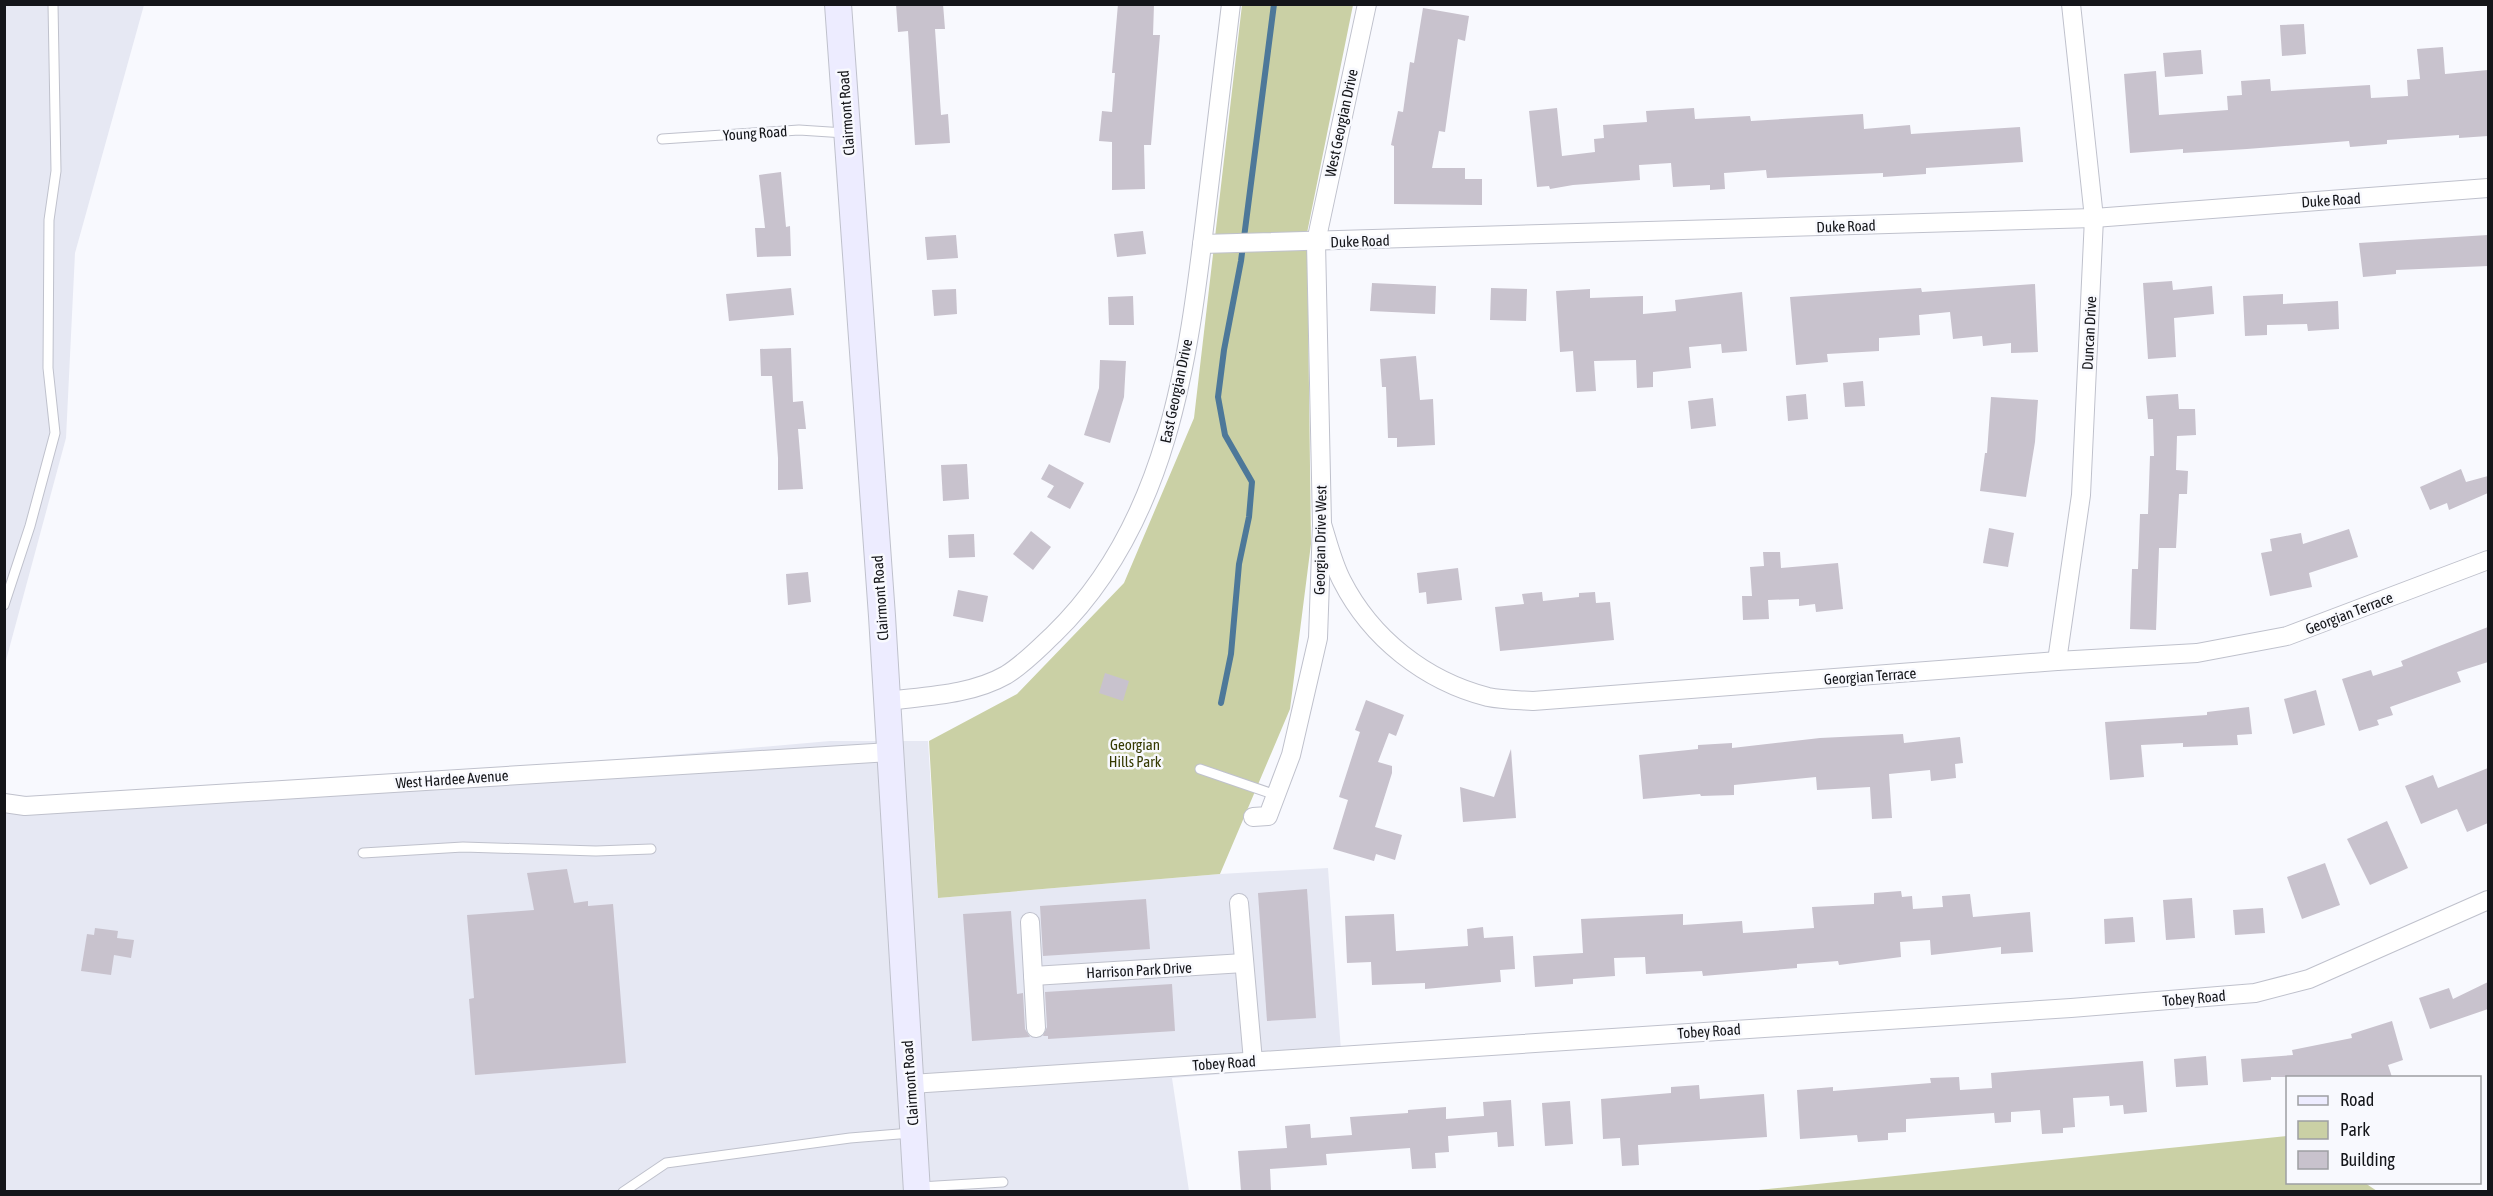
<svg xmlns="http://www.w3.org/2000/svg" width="2493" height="1196" viewBox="0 0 2493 1196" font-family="'Asap Condensed',sans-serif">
<rect width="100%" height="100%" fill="#f8f9fe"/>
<!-- built -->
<g fill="#e6e8f3">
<path d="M5 5H144L75 253 66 438 5 664Z"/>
<path d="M830 741H928L938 898 1220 874 1328 868 1342 1065 1172 1078 1189 1191 5 1192V814Z"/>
</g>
<!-- green -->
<g fill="#cad0a5">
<path d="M1242 5H1353L1307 233 1311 544 1290 709 1220 874 938 898 929 741 1017 694 1124 583 1194 418Z"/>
<path d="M2287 1136 2288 1182 2365 1183 2377 1191H1749Z"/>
</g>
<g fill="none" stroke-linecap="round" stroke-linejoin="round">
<!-- stream -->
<path stroke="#4d7899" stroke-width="6" d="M1221 703 1231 654 1239 564 1249 517 1252 482 1225 435 1218 397 1224 350 1241 261 1274 4"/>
</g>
<!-- building -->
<g fill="#c8c2cd">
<path d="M896 4H943L945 29H935L941 115 948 114 950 143 915 145 908 31 898 32Z"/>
<path d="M1118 4H1154L1153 35H1160L1151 145H1144L1145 189 1112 190V142L1099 141 1102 111 1112 112 1115 73H1112Z"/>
<path d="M1423 8 1469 16 1465 41 1458 39 1445 132 1439 131 1432 168H1465V179H1482V205L1394 204V146L1391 145 1398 111 1403 112 1410 62 1414 63Z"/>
<path d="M2304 24 2306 54 2282 56 2280 25Z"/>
<path d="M2443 47 2445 74 2488 70V136L2459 138V135L2387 140V144L2350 147 2349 141 2247 149 2183 153V149L2130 153 2124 74 2156 71 2159 115 2228 110 2227 96 2242 95 2241 81 2270 79 2271 91 2370 85 2371 98 2408 96 2407 80 2420 79 2417 49Z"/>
<path d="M2201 50 2203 74 2165 77 2163 53Z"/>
<path d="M1557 108 1562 156 1595 152 1594 139 1604 138 1603 125 1647 122 1646 111 1694 108 1695 119 1750 116 1751 121 1863 114 1864 129 1910 125 1911 134 2020 127 2023 162 1926 168V174L1883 177V173L1767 178 1766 170 1724 173 1725 189 1710 190V185L1673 187 1671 163 1639 165 1640 180 1573 185 1550 189 1549 186 1537 187 1529 111Z"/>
<path d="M781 172 786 227 790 226 791 256 757 257 755 228H765L759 175Z"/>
<path d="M1143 231 1146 254 1117 257 1114 234Z"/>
<path d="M956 235 958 258 927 260 925 237Z"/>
<path d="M2488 235V266L2396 270V274L2363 277 2359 243Z"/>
<path d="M2172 281 2173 290 2212 286 2214 314 2174 318 2176 357 2148 359 2143 283Z"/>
<path d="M1372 283 1436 286 1435 314 1370 311Z"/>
<path d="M2035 284 2038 352 2011 353V343L1983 346 1982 336 1953 339 1950 312 1919 315 1920 335 1879 338V351L1827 354 1828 362 1796 365 1790 297 1921 288 1922 292Z"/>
<path d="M791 288 794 315 729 321 726 294Z"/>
<path d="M1491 288 1527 289 1526 321 1490 320Z"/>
<path d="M956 289 957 314 934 316 932 290Z"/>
<path d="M1590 289V298L1643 296V314L1676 311 1675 300 1742 292 1747 351 1722 353 1721 344 1689 347 1691 368 1653 372V387L1637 388 1636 360 1594 361 1596 391 1576 392 1573 351 1560 352 1556 291Z"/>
<path d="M2283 294V304L2338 301 2339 329 2308 331 2307 324 2267 325V335L2245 336 2243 296Z"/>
<path d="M1133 296 1134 325H1109L1108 297Z"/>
<path d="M791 348 793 402 803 401 806 429H798L803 489 778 490V458L772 376H761L760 349Z"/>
<path d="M1416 356 1420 400 1433 399 1435 445 1397 447V438H1388L1386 387H1382L1380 359Z"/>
<path d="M1100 360 1126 361 1124 397 1110 443 1084 435 1099 388Z"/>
<path d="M1863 381 1865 406 1845 407 1843 383Z"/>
<path d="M1806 394 1808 419 1788 421 1786 396Z"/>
<path d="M2178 394 2179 409H2195L2196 435 2177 436 2176 470 2188 471 2187 494H2179L2176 548H2159L2156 630 2130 629 2132 569H2138L2140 514H2148L2150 456H2154L2153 419H2148L2146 396Z"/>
<path d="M1991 397 2038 400 2035 442 2026 497 1980 491 1985 453H1987Z"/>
<path d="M1713 398 1716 426 1691 429 1688 401Z"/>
<path d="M967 464 969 499 943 501 941 465Z"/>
<path d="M1049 464 1084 483 1070 509 1047 497 1054 486 1041 479Z"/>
<path d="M2461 469 2466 482 2488 476V493L2449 510 2447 503 2430 510 2420 487Z"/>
<path d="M1989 528 2014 533 2008 567 1983 563Z"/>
<path d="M2349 529 2358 557 2309 573 2312 587 2270 596 2261 553 2272 551 2270 539 2301 533 2303 544Z"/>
<path d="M1031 531 1051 547 1033 570 1013 554Z"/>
<path d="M974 534 975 557 949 558 948 535Z"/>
<path d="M1763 552H1780L1781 568 1838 563 1843 609 1816 612 1815 604 1799 606V599L1768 600 1769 619 1743 620 1742 596H1752L1750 567 1764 566Z"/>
<path d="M1458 568 1462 600 1427 604 1426 592 1419 593 1417 573Z"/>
<path d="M808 572 811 602 788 605 786 574Z"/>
<path d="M958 590 988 596 983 622 953 616Z"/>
<path d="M1542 592 1543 601 1579 597V593L1595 592 1596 603 1610 602 1614 640 1500 651 1495 607 1524 604 1522 594Z"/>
<path d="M2488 627V662L2457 672 2461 682 2390 707 2393 715 2377 720 2379 725 2359 731 2342 679 2371 670 2373 676 2403 666 2401 661Z"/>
<path d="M1105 673 1129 681 1123 701 1099 693Z"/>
<path d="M2316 690 2325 725 2293 734 2284 699Z"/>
<path d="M1366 700 1404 715 1396 736 1389 733 1378 762 1392 766V773L1375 827 1402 835 1395 860 1376 854 1374 861 1333 849 1348 800 1339 797 1360 732 1355 730Z"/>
<path d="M2249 707 2252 734 2237 735 2238 745 2183 747V743L2141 745 2144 777 2110 780 2105 722 2207 715V712Z"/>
<path d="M1903 734 1904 743 1960 737 1963 763 1955 764 1956 778 1931 781 1930 770 1889 774 1892 818 1872 819 1870 787 1817 790 1816 777 1734 785V795L1701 796 1700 794 1643 799 1639 755 1698 749V745L1732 743V748L1820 738Z"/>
<path d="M1511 749 1516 818 1463 822 1460 787 1494 797Z"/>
<path d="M2488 768V823L2467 832 2457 809 2421 824 2405 786 2433 775 2438 788Z"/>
<path d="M2387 821 2408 868 2370 885 2347 839Z"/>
<path d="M2325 863 2340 905 2302 919 2287 877Z"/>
<path d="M567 869 574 903 588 901V906L613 904 626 1063 475 1075 469 999 474 998 467 915 534 910 527 873Z"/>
<path d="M1307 889 1316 1018 1267 1021 1258 893Z"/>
<path d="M1901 891 1902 897 1912 896 1913 909 1943 907 1942 896 1970 894 1973 917 2030 912 2033 952 2001 954V947L1931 955 1930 940 1900 942 1901 957 1839 965 1838 961 1797 964V968L1703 976 1702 971 1646 974 1645 957 1614 958 1615 976 1573 979V984L1535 987 1533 956 1583 953 1581 919 1683 914V925L1742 921 1743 933 1814 928 1812 907 1874 904V893Z"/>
<path d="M2192 898 2195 938 2166 940 2163 900Z"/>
<path d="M1146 899 1150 949 1043 956 1040 906Z"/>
<path d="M2263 908 2265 933 2235 935 2233 910Z"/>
<path d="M1011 911 1017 994 1023 993 1025 1029 1030 1037 972 1041 963 914Z"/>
<path d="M1394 914 1396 951 1468 946 1467 929 1483 927 1484 938 1513 936 1515 969 1500 970 1501 982 1425 989V983L1372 985 1371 962 1347 963 1345 916Z"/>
<path d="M2133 917 2135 942 2105 944 2104 919Z"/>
<path d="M95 928 118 931 117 938 134 940 131 958 114 955 111 975 81 971 87 934 94 935Z"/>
<path d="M2488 982V1009L2430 1029 2419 998 2449 988 2453 999Z"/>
<path d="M1172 984 1175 1031 1048 1039V1036H1043L1047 1027 1045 992Z"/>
<path d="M2392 1021 2403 1060 2388 1065 2392 1077H2271V1080L2243 1082 2241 1059 2293 1055 2292 1050 2352 1038 2351 1034Z"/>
<path d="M2206 1056 2208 1085 2176 1087 2174 1059Z"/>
<path d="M2143 1061 2147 1112 2124 1114 2123 1105 2110 1106 2109 1096 2073 1098 2075 1127 2063 1128V1133L2042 1134 2040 1110 2011 1112V1122L1995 1123 1994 1113 1906 1119V1132L1888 1133V1140L1858 1142 1857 1135 1800 1139 1797 1090 1833 1087V1091L1931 1083 1930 1078 1959 1077 1960 1090 1992 1088 1991 1073Z"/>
<path d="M1699 1085 1700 1099 1764 1094 1767 1137 1638 1145 1639 1165 1622 1166 1620 1138 1603 1139 1601 1099 1671 1093V1087Z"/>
<path d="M1511 1100 1514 1146 1498 1147 1497 1132 1448 1136 1449 1152 1435 1153 1436 1168 1412 1169 1410 1148 1326 1154 1327 1165 1270 1169 1271 1191H1241L1238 1151 1287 1148 1285 1126 1310 1124 1311 1138 1352 1135 1350 1117 1408 1113V1110L1446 1107V1119L1484 1116 1483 1102Z"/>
<path d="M1570 1101 1573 1144 1545 1146 1542 1103Z"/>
</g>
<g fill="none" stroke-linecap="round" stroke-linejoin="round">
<defs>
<g id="service">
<path d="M662 139 799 130 845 133"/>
<path d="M4 605 30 526 55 433 48 368 49 220 56 171 53 4"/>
<path d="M1200 769 1276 795"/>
<path d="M363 853 463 847 596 851 651 849"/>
<path d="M920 1187 1003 1182"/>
<path d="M623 1192 666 1163 850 1138 911 1133"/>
</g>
<g id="minor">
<path d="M1202 244 2094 218 2488 188"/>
<path d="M1322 524C1328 543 1333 564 1342 581 1371 638 1425 681 1488 697 1502 700 1518 700 1533 701L2057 661 2197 653 2287 636 2488 560"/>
<path d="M2057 661 2081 495 2094 218 2071 4"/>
<path d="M887 701C926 696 971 695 1006 675 1024 664 1039 648 1054 634 1168 523 1188 362 1206 212 1214 143 1222 74 1231 4"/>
<path d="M4 803 25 806 890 752"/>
<path d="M1253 817 1268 816 1291 755 1318 638 1322 524 1316 242 1367 4"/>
<path d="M1239 903 1253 1061"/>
<path d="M1030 922 1036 1028"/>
<path d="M1033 976 1244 963"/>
<path d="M911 1084 2071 1008 2255 993 2309 979 2488 900"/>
</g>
<path id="secondary" d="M838 4 882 616 917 1192"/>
</defs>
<!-- service casing -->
<use href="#service" stroke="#bfc1cc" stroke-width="11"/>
<!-- minor casing -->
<use href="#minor" stroke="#bfc1cc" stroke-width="20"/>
<!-- secondary casing -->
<use href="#secondary" stroke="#bfc1cc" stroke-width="28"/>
<!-- service -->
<use href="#service" stroke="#fff" stroke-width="9"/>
<!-- minor -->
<use href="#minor" stroke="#fff" stroke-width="18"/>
<!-- secondary -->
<use href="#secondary" stroke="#edecff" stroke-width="26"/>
</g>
<g text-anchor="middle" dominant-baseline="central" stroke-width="5" stroke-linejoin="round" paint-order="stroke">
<!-- street labels -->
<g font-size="15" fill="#141519" stroke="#f8f9fe">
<text transform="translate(846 113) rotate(-94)">Clairmont Road</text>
<text transform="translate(1341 123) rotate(-78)">West Georgian Drive</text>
<text transform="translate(755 133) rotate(-4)">Young Road</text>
<text transform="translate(2331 200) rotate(-4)">Duke Road</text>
<text transform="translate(1846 226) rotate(-2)">Duke Road</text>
<text transform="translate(1360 241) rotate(-2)">Duke Road</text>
<text transform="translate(2089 333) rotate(-87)">Duncan Drive</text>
<text transform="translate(1176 391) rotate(-78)">East Georgian Drive</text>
<text transform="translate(1320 540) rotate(-89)">Georgian Drive West</text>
<text transform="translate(880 598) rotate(-94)">Clairmont Road</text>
<text transform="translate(2349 613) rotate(-21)">Georgian Terrace</text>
<text transform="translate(1870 676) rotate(-4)">Georgian Terrace</text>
<text transform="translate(452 779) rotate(-4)">West Hardee Avenue</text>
<text transform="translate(1139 970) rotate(-3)">Harrison Park Drive</text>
<text transform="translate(2194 998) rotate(-5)">Tobey Road</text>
<text transform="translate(1709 1031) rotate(-4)">Tobey Road</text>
<text transform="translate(1224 1063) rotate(-4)">Tobey Road</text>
<text transform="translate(910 1083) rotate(-94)">Clairmont Road</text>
</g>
<!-- park labels -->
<g font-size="15" fill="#353901" stroke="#f8f9fe">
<text x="1135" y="744">Georgian<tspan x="1135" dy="17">Hills Park</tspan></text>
</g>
</g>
<!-- border -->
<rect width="2493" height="1196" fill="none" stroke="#141519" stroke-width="12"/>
<!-- legend -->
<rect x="2286" y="1076" width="195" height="108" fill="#f8f9fe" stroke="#9d9ea2" stroke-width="1.5"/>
<rect x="2298" y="1096" width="30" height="9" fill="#edecff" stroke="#9d9ea2" stroke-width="1.5"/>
<text x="2340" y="1106" font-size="18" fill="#141519">Road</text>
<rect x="2298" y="1121" width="30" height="18" fill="#cad0a5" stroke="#9d9ea2" stroke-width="1.5"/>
<text x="2340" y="1136" font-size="18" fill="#141519">Park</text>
<rect x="2298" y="1151" width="30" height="18" fill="#c8c2cd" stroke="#9d9ea2" stroke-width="1.5"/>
<text x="2340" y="1166" font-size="18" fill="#141519">Building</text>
</svg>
